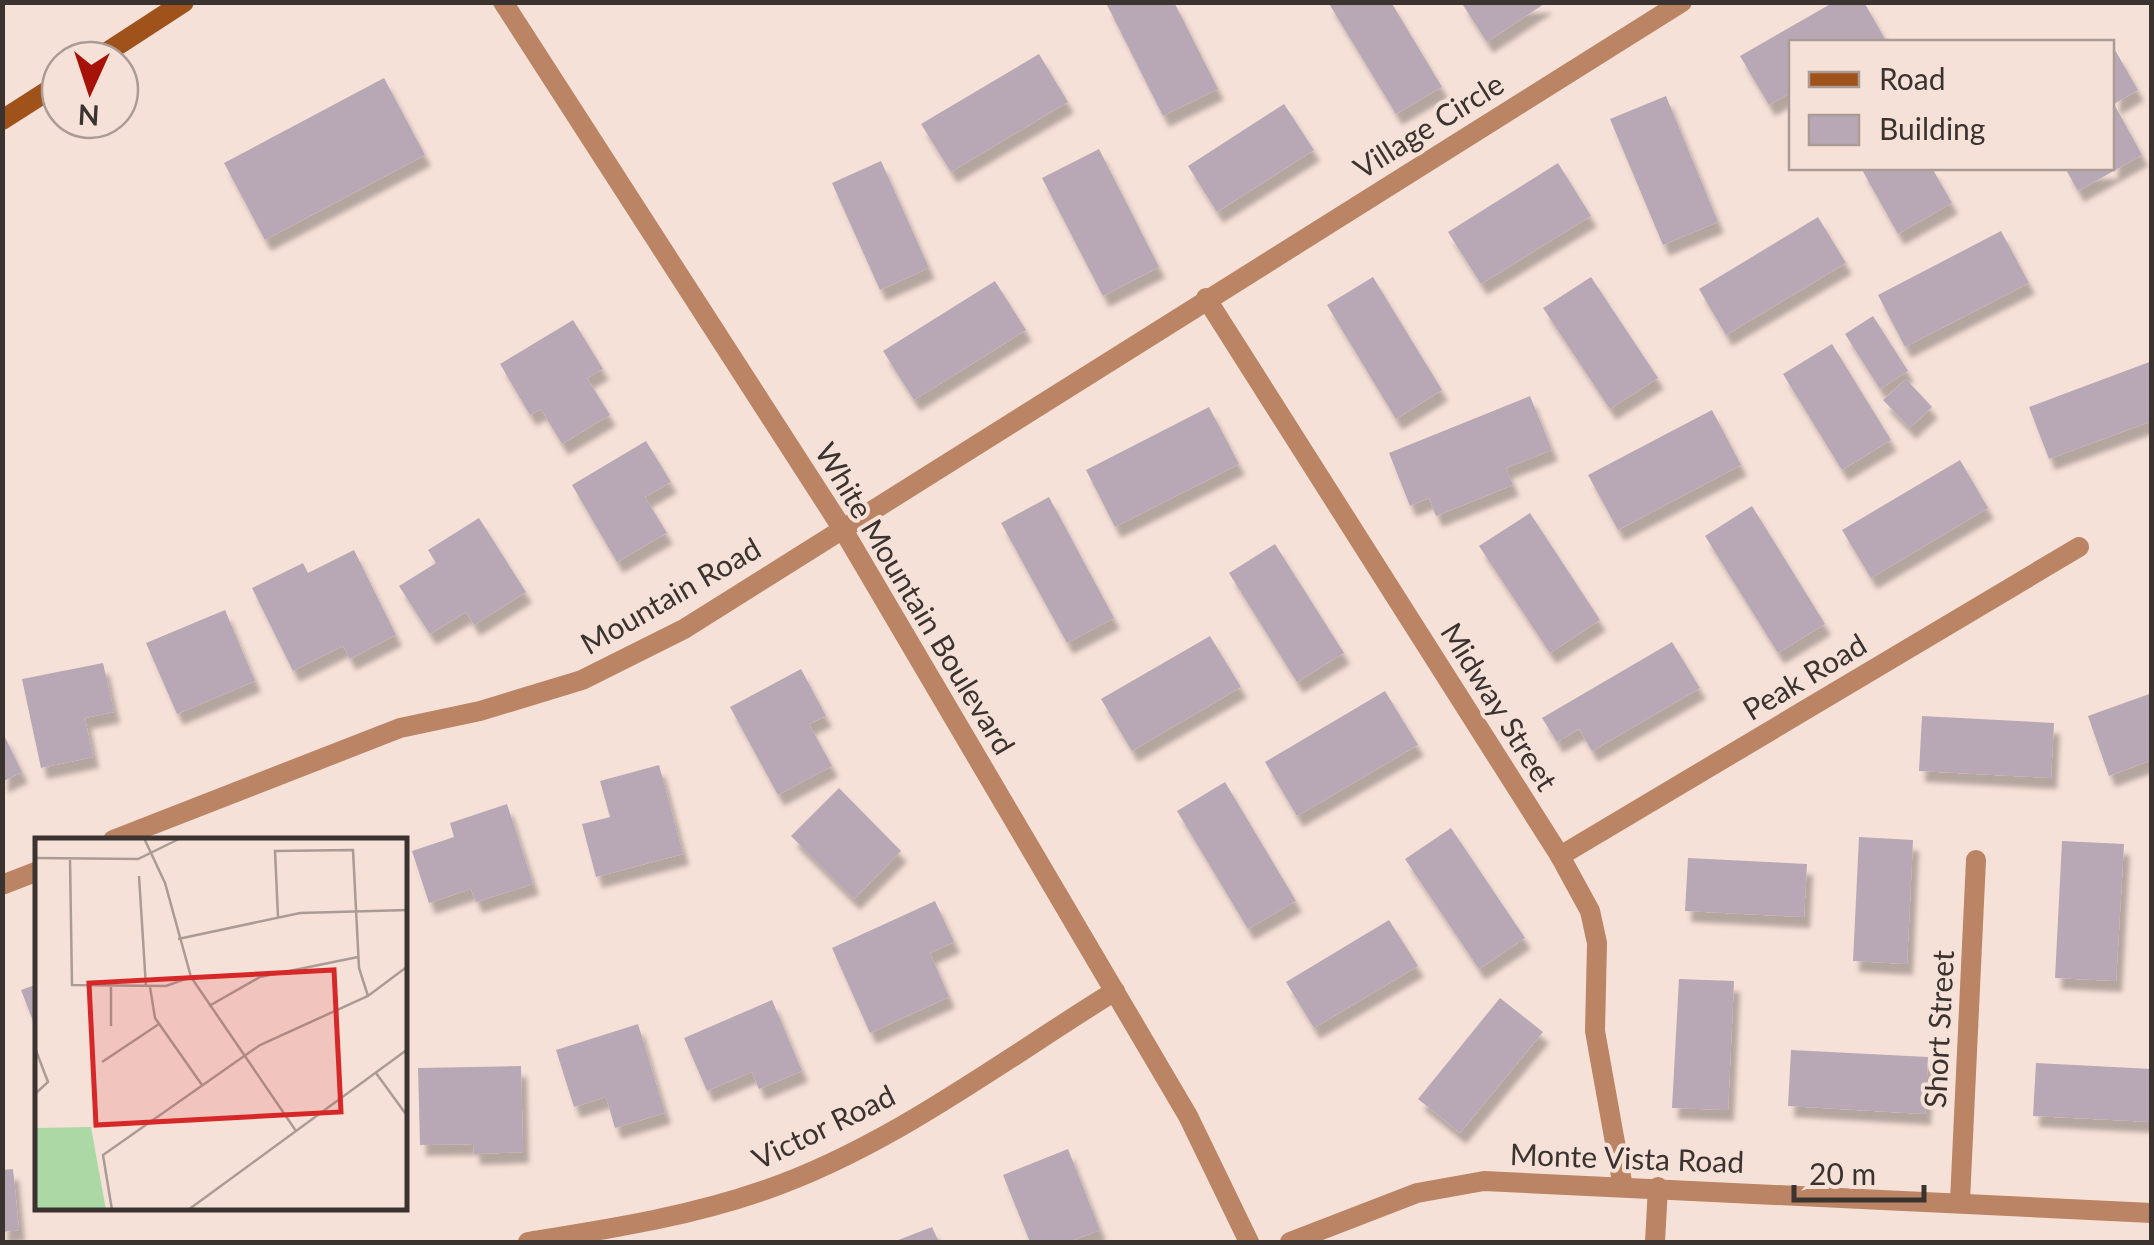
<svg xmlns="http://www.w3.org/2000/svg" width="2154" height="1245" viewBox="0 0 2154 1245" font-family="Lato,sans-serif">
<defs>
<filter id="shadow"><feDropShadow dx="6" dy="11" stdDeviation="2.5" flood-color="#0004"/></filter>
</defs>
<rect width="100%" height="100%" fill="#f6e1d8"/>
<!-- building -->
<g fill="#b8a8b6" filter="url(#shadow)">
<path d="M1112 2H1174L1218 89 1163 116 1107 5Z"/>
<path d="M1328 2H1391L1442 87 1396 114Z"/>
<path d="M1461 2H1547L1487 42Z"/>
<path d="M1834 2H1864L1885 39 1878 42H1792V92L1769 105 1740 56Z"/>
<path d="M2115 50 2138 90 2114 104 2142 155 2078 191 2065 168H2112Z"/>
<path d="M1039 54 1068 102 951 172 921 124Z"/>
<path d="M384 78 425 155 265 240 224 163Z"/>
<path d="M1666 96 1718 222 1663 245 1610 119Z"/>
<path d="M1284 104 1314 150 1217 212 1188 166Z"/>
<path d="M1099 149 1159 267 1103 296 1042 178Z"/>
<path d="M881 161 929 268 880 290 832 183Z"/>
<path d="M1558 163 1591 216 1481 284 1448 232Z"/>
<path d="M1861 168H1932L1952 203 1898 234Z"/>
<path d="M1818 217 1846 263 1726 335 1699 289Z"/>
<path d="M2001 231 2029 283 1905 347 1878 295Z"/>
<path d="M1373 277 1442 390 1396 419 1327 305Z"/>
<path d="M1591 277 1658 378 1610 409 1543 308Z"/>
<path d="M995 281 1026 330 914 400 883 351Z"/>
<path d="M1873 316 1908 371 1880 389 1845 334Z"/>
<path d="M573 320 603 369 587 378 610 415 562 444 541 409 530 415 500 364Z"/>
<path d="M1832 344 1891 440 1842 470 1783 374Z"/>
<path d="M2152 361V421L2049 459 2029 407Z"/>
<path d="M1906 379 1932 407 1910 428 1883 400Z"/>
<path d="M1530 396 1552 450 1506 468 1513 485 1436 516 1429 498 1410 506 1389 453Z"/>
<path d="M1209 407 1239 464 1115 527 1086 470Z"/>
<path d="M1712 410 1741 465 1618 530 1588 475Z"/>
<path d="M646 441 671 482 645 497 667 533 617 562 572 485Z"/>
<path d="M1960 460 1988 508 1871 578 1842 530Z"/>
<path d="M1049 497 1114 618 1067 643 1001 523Z"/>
<path d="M1752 506 1825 624 1778 653 1705 536Z"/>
<path d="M1530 513 1600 620 1550 653 1479 546Z"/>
<path d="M479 518 526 592 474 625 466 612 430 634 399 586 436 563 428 550Z"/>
<path d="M1275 544 1344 653 1297 682 1229 573Z"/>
<path d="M354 550 396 635 350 659 343 646 293 671 252 588 303 563 308 573Z"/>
<path d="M225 610 255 681 177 714 146 643Z"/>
<path d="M1210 636 1241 687 1132 751 1101 699Z"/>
<path d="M1672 642 1700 688 1592 751 1579 729 1557 742 1542 718Z"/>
<path d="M103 663 114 712 85 718 93 757 41 768 22 679Z"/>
<path d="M801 669 826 716 809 724 832 766 778 795 730 707Z"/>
<path d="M1385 691 1418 745 1297 816 1265 762Z"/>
<path d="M2152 693V760L2109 776 2088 716Z"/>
<path d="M1922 716 2054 723 2051 778 1919 771Z"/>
<path d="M2 731 22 772 2 782Z"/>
<path d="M659 765 683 854 596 877 582 824 610 817 600 781Z"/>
<path d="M1225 782 1296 901 1248 929 1177 811Z"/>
<path d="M839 788 901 851 854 899 791 836Z"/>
<path d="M507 804 533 884 476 902 471 889 429 903 412 851 454 837 450 823Z"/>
<path d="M1451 828 1525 938 1479 969 1405 859Z"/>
<path d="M1859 837 1913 840 1907 964 1853 961Z"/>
<path d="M2062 841 2124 844 2116 981 2055 978Z"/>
<path d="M1688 858 1807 864 1804 917 1685 911Z"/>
<path d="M935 901 954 942 930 953 949 997 870 1033 832 948Z"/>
<path d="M1389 920 1418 966 1314 1028 1286 982Z"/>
<path d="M1679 979 1734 981 1728 1110 1672 1108Z"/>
<path d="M38 984V1031H37L21 990Z"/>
<path d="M1500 998 1543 1032 1460 1133 1418 1099Z"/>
<path d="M772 1000 802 1071 759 1089 752 1072 707 1091 684 1038Z"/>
<path d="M638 1024 665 1113 615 1128 606 1097 574 1107 556 1050Z"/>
<path d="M1791 1050 1928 1057 1925 1114 1788 1106Z"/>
<path d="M2036 1063 2152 1069V1122L2033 1116Z"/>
<path d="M521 1066 523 1152 474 1154 473 1144 420 1145 418 1068Z"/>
<path d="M1068 1149 1100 1230 1069 1242H1030L1003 1175Z"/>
<path d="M13 1169 19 1230 2 1232V1170Z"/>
<path d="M932 1227 939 1242H893Z"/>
</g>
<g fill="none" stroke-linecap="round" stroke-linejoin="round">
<!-- minor -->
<g stroke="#bb8464" stroke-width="20">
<path d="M1206 298 1560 856 1590 911 1597 943 1595 1031 1623 1187"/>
<path d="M113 840 400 728 480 711 582 680 684 629 1682 2"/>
<path d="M1560 856 2079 547"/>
<path d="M2 885 38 871"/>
<path d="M1960 1201 1976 860"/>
<path d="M528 1242C608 1229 688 1217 765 1190 890 1147 1003 1060 1115 991"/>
<path d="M1290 1242 1417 1193 1484 1181 2152 1213"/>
<path d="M1655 1242 1658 1187"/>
</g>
<!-- tertiary -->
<path stroke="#bb8464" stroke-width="20" d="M503 2 842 528 1188 1116 1249 1242"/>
<!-- secondary -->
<g stroke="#a0521b" stroke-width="20">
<path d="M95 60 184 2"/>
<path d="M2 120 60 83"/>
</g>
</g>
<g text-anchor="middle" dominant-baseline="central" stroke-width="8" stroke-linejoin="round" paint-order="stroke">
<!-- street labels -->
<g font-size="30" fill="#3b3330" stroke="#f6e1d8">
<text transform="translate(1428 125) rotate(-32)">Village Circle</text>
<text transform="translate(670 595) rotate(-30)">Mountain Road</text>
<text transform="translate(916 598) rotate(59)">White Mountain Boulevard</text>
<text transform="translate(1804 676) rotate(-31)">Peak Road</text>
<text transform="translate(1500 706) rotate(58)">Midway Street</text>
<text transform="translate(1938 1029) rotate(-87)">Short Street</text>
<text transform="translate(823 1126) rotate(-26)">Victor Road</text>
<text transform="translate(1627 1157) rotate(2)">Monte Vista Road</text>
</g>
</g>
<!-- overview -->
<g transform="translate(35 838)">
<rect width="372" height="372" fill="#f6e1d8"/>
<path d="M56 289 71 372H0V290Z" fill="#abd8a5"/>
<path fill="none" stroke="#ab9b95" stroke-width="2.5" d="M109 0 130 45 156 139 261 293M0 20 103 21 146 0M35 22 37 147 131 148 156 139M104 38 111 149M243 79 240 13 318 12 324 130 333 158M143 101 265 75 373 72M76 149V188M115 149 120 180 167 247M174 168 225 139 323 119M0 210 13 244 0 256M67 224 124 186M341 235 373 279M77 372 68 317 225 207 333 158 373 128M153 372 373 211"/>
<path fill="#d62828" fill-opacity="0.15" stroke="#d62828" stroke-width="5" d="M299 132 306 274 61 287 54 145Z"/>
<rect width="372" height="372" fill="none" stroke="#3b3330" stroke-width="5"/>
</g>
<!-- border -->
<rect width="2154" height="1245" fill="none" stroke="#3b3330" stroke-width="10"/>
<!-- legend -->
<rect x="1789" y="40" width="325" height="130" fill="#f6e1d8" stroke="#ab9b95" stroke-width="2.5"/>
<rect x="1809" y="72" width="50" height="15" fill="#a0521b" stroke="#ab9b95" stroke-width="2.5"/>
<text x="1879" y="90" font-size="30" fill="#3b3330">Road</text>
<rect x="1809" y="115" width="50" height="30" fill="#b8a8b6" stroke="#ab9b95" stroke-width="2.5"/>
<text x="1879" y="140" font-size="30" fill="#3b3330">Building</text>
<!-- north arrow -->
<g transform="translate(90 90) rotate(183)"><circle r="48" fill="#f6e1d8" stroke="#ab9b95" stroke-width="2.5"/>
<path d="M0-8L18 38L0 25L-18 38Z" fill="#a61207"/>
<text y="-15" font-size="28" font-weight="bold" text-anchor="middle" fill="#3b3330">N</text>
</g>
<!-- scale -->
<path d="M1794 1185v15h130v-15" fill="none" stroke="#3b3330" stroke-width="5"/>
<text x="1809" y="1185" font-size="30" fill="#3b3330" stroke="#f6e1d8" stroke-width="8" paint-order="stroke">20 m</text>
</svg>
